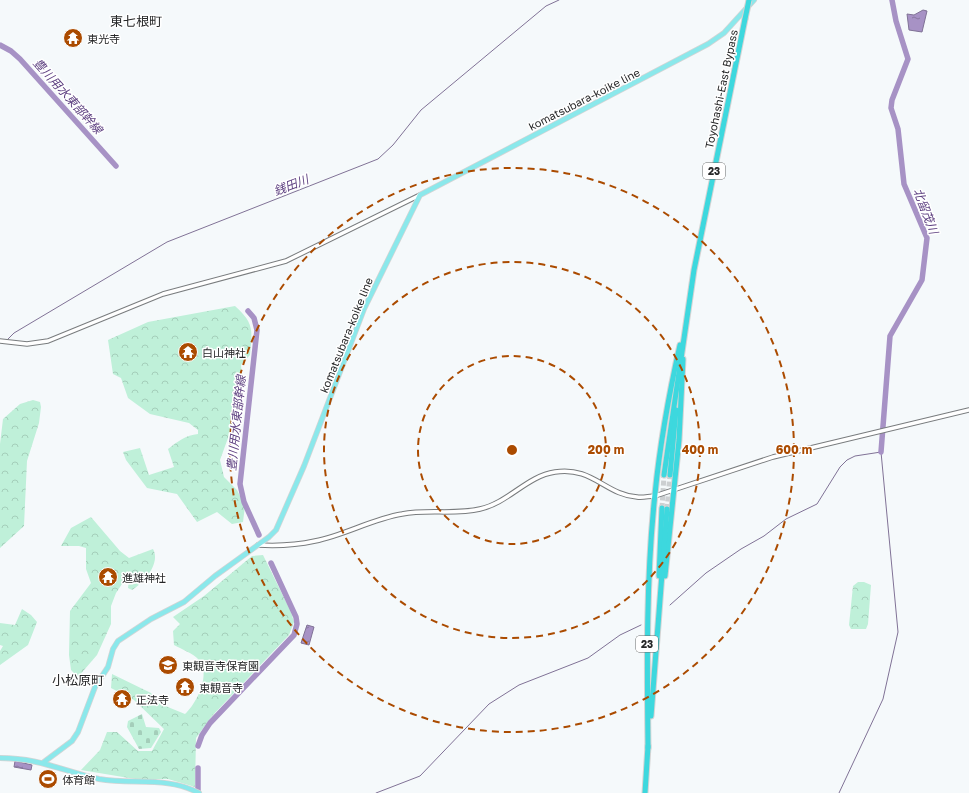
<svg xmlns="http://www.w3.org/2000/svg" width="969" height="793" viewBox="0 0 969 793" font-family="'Golos Text','Noto Sans JP',sans-serif">
<defs>
<pattern id="forest-crowns" width="20" height="18" patternUnits="userSpaceOnUse"><rect width="20" height="18" fill="#bff0d9"/><path d="M2 6a3 3 0 1 1 6 0M12 15a3 3 0 1 1 6 0" fill="none" stroke="#a4ceba"/></pattern>
<pattern id="cemetery-stones" width="16" height="16" patternUnits="userSpaceOnUse"><rect width="16" height="16" fill="#bff0d9"/><path d="M2 7V4a2 2 0 0 1 4 0v3zM10 15v-3a2 2 0 0 1 4 0v3z" fill="#a4ceba"/></pattern>
<pattern id="water-ripples" width="26" height="14" patternUnits="userSpaceOnUse"><rect width="26" height="14" fill="#a792c5"/><path d="M2 4q2-2 4 0t4 0M15 11q2-2 4 0t4 0" fill="none" stroke="#8877a0"/></pattern>
</defs>
<rect width="100%" height="100%" fill="#f5f9fb"/>
<!-- forest -->
<g fill="url(#forest-crowns)">
<path d="M235 306C255 324 252 331 250 355L241 365 243 385 240 405 220 460 224 477 237 490 245 506 243 522 232 524 217 512 197 522 177 494 147 488 126 460 123 452 140 448 149 475 174 467 168 449C177 442 186 435 198 434V430L189 423 150 414 128 398 121 378 113 374 108 340 148 322Z"/>
<path d="M33 400 40 402 41 407 39 423 27 461 24 526 0 548V444L3 419 20 404Z"/>
<path d="M91 517 120 551 129 558 153 549C161 563 144 583 132 590L128 588 129 580 126 578 116 593 111 606V624L97 655 78 677 71 670 69 655 70 611 91 583 86 569V548L79 546H61L71 528Z"/>
<path d="M263 555 291 612 294 622 289 635 212 716 196 738 195 787 168 779H135L81 770 100 750 107 732H117L138 751H152L164 729 134 700 111 688 112 674 151 693 158 703 185 714C197 703 211 674 199 660 193 653 181 649 174 645L173 631 180 624 173 617 204 596 252 556Z"/>
<path d="M858 582H864L871 585 868 624 866 629H851L849 625 853 586Z"/>
<path d="M22 609 31 615 37 622 28 645 0 665V651L3 646 0 645V623L15 625Z"/>
</g>
<!-- cemetery -->
<path fill="url(#cemetery-stones)" d="M142 714 146 727 159 728 161 732 151 748 139 749 127 727 128 721Z"/>
<!-- water -->
<g fill="url(#water-ripples)" stroke="#807296">
<path d="M923 10 927 11 922 32 909 30 907 14 914 15Z"/>
<path d="M307 625 314 627 309 645 301 643Z"/>
<path d="M15 761 32 765 31 770 14 767Z"/>
</g>
<g fill="none" stroke-linecap="round" stroke-linejoin="round">
<!-- stream -->
<g stroke="#807296" stroke-width="1">
<path d="M7 340 14 333 167 242 378 159 393 145 421 110 546 6 559 0"/>
<path d="M670 605 706 573 741 549 764 536 786 519 817 504 840 467 847 460 855 456 881 452 898 632 883 699 839 793"/>
<path d="M376 793 420 776 489 704 519 685 588 658 620 635 641 625"/>
</g>
<!-- river -->
<g stroke="#a792c5" stroke-width="5.5">
<path d="M0 45 11 51 20 59 116 166"/>
<path d="M248 311 254 318 257 330 240 484 244 502 259 535"/>
<path d="M881 452 890 336 922 280 927 238 904 184 898 129 891 108 892 100 908 59 896 21 892 0"/>
<path d="M198 746 202 735 210 723 294 635 297 624 296 617 271 563"/>
<path d="M198 768V793"/>
</g>
<!-- highway-tunnel -->
<g stroke="#cccfd1" stroke-width="5" stroke-dasharray="5 2.5" stroke-linecap="butt">
<path d="M662 508 664 475"/>
<path d="M667 509 670 475"/>
</g>
<defs>
<g id="minor">
<path d="M0 341 27 344 48 341 163 294 286 261 420 195"/>
<path d="M258 545C276 546 297 545 315 541 345 535 372 519 402 514 427 509 456 515 480 509 508 503 527 476 555 472 592 466 606 495 637 497 643 498 649 496 655 496L773 457 969 410"/>
</g>
<g id="major">
<path d="M0 758C39 758 63 771 99 779 133 785 167 776 199 793"/>
<path d="M44 762 72 741 78 732 95 687 108 667 113 649 118 641 151 619 184 602 215 576 269 537 276 530 304 466 364 309 420 195 708 44 724 33 754 0"/>
</g>
<g id="highway">
<path d="M664 475 694 270 745 19"/>
<path d="M670 475 676 410"/>
<path d="M659 576 662 508"/>
<path d="M665 576 679 440 683 359"/>
<path d="M651 716 667 509"/>
<path d="M648 748C647 663 646 578 655 494 660 444 669 394 680 345"/>
<path d="M645 793 648 746"/>
</g>
</defs>
<!-- minor casing -->
<use href="#minor" stroke="#797c7e" stroke-width="5.5"/>
<!-- major casing -->
<use href="#major" stroke="#d4d4d4" stroke-width="6"/>
<!-- highway casing -->
<use href="#highway" stroke="#d4d4d4" stroke-width="7"/>
<!-- minor -->
<use href="#minor" stroke="#fff" stroke-width="3.5"/>
<!-- major -->
<use href="#major" stroke="#8be8eb" stroke-width="4.5"/>
<!-- highway -->
<use href="#highway" stroke="#3dd8de" stroke-width="5"/>
<defs>
<path id="highway-bridge" d="M745 19 749 0"/>
</defs>
<!-- highway-bridge casing -->
<use href="#highway-bridge" stroke="#d4d4d4" stroke-width="7" stroke-linecap="butt"/>
<!-- highway-bridge -->
<use href="#highway-bridge" stroke="#3dd8de" stroke-width="5"/>
</g>
<!-- distance rings -->
<g fill="none" stroke="#ab4b00" stroke-width="2" stroke-dasharray="7 5">
<circle cx="512" cy="450" r="94"/>
<circle cx="512" cy="450" r="188"/>
<circle cx="512" cy="450" r="282"/>
</g>
<!-- icons -->
<defs>
<symbol id="temple-disc" viewBox="-11 -11 22 22"><circle r="9.5" fill="#ab4b00" stroke="#fff"/><path d="M0-6L5-2H3V0L6.5 2.5H4V6H1.5V3h-3V6H-4V2.5H-6.5L-3 0V-2H-5Z" fill="#fff"/></symbol>
<symbol id="school-disc" viewBox="-11 -11 22 22"><circle r="9.5" fill="#ab4b00" stroke="#fff"/><path d="M0-5L7-2L0 1L-7-2ZM-4 1L0 2.5L4 1V4Q0 6-4 4Z" fill="#fff"/></symbol>
<symbol id="stadium-disc" viewBox="-11 -11 22 22"><circle r="9.5" fill="#ab4b00" stroke="#fff"/><path d="M0-5a6.5 5 0 1 0 0 10a6.5 5 0 1 0 0-10ZM-3.5-1.8h7v3.6h-7Z" fill="#fff"/></symbol>
</defs>
<g fill-rule="evenodd">
<use href="#temple-disc" x="62" y="27" width="22" height="22"/>
<use href="#temple-disc" x="177" y="341" width="22" height="22"/>
<use href="#temple-disc" x="97" y="566" width="22" height="22"/>
<use href="#school-disc" x="157" y="654" width="22" height="22"/>
<use href="#temple-disc" x="174" y="676" width="22" height="22"/>
<use href="#temple-disc" x="111" y="688" width="22" height="22"/>
<use href="#stadium-disc" x="37" y="768" width="22" height="22"/>
</g>
<g text-anchor="middle" dominant-baseline="central" stroke-width="3" stroke-linejoin="round" paint-order="stroke">
<!-- shield labels -->
<g fill="#fff" stroke="#676868" stroke-width="1">
<rect x="703" y="163" width="22" height="16" rx="3"/>
<rect x="636" y="636" width="22" height="16" rx="3"/>
</g>
<g font-size="10" font-weight="bold" fill="#262728">
<text x="714" y="171">23</text>
<text x="647" y="644">23</text>
</g>
<!-- poi labels -->
<g font-size="11" fill="#262728" stroke="#fff" text-anchor="start">
<text x="87" y="38">東光寺</text>
<text x="202" y="352">白山神社</text>
<text x="122" y="577">進雄神社</text>
<text x="182" y="665">東観音寺保育園</text>
<text x="199" y="687">東観音寺</text>
<text x="136" y="699">正法寺</text>
<text x="62" y="779">体育館</text>
</g>
<!-- street labels -->
<g font-size="11" fill="#262728" stroke="#fff">
<text transform="translate(721 89) rotate(-78)">Toyohashi-East Bypass</text>
<text transform="translate(584 99) rotate(-27)">komatsubara-koike line</text>
<text transform="translate(346 335) rotate(-68)">komatsubara-koike line</text>
</g>
<!-- water labels -->
<g font-size="12" font-style="italic" fill="#5f4282" stroke="#fff">
<text transform="translate(68 96) rotate(48)">豊川用水東部幹線</text>
<text transform="translate(291 185) rotate(-21)">銭田川</text>
<text transform="translate(926 211) rotate(69)">北留茂川</text>
<text transform="translate(236 423) rotate(-84)">豊川用水東部幹線</text>
</g>
<!-- quarter labels -->
<g font-size="13" fill="#262728" stroke="#fff">
<text x="136" y="21">東七根町</text>
<text x="78" y="680">小松原町</text>
</g>
</g>
<circle cx="512" cy="450" r="6" fill="#ab4b00" stroke="#fff" stroke-width="2"/>
<g font-size="12" text-anchor="middle" font-weight="bold" fill="#ab4b00" stroke="#fff" stroke-width="3" stroke-linejoin="round" paint-order="stroke">
<text x="606" y="454">200 m</text>
<text x="700" y="454">400 m</text>
<text x="794" y="454">600 m</text>
</g>
</svg>
